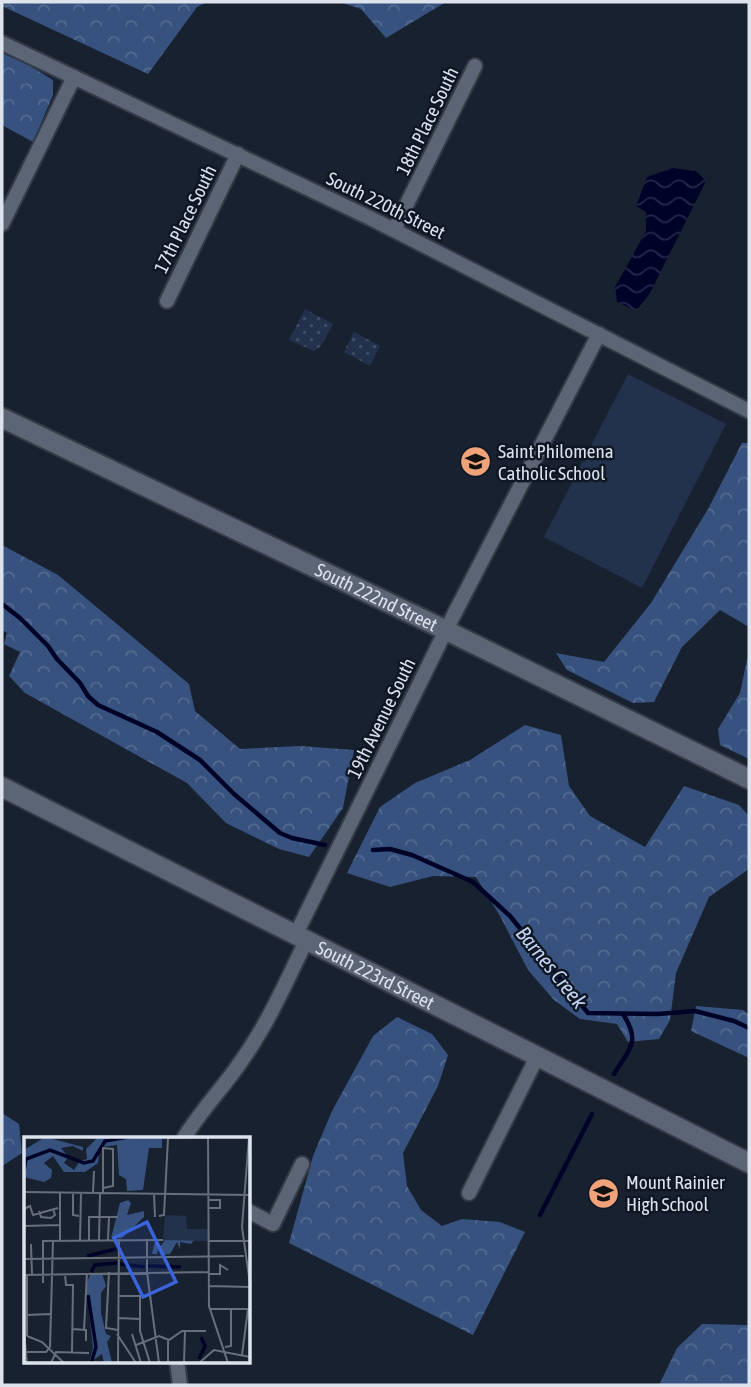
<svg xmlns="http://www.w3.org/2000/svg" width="751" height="1387" viewBox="0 0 751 1387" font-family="'Asap Condensed',sans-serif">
<defs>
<pattern id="forest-crowns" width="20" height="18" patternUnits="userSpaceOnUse" patternTransform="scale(1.75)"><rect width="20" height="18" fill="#37527f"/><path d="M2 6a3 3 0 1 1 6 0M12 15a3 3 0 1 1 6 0" fill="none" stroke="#546b91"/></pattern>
<pattern id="park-dots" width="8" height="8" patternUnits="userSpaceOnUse" patternTransform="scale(1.75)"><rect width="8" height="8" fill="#22324c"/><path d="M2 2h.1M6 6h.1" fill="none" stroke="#425066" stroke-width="1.8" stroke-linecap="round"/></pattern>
<pattern id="water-waves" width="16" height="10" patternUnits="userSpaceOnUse" patternTransform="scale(1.75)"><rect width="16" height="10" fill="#000328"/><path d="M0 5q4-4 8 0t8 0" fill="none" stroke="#252848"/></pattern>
</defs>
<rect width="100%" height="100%" fill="#18212f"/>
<!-- grass -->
<path fill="#22324c" d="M628 374 726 424 642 588 544 537Z"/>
<!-- forest -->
<g fill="url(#forest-crowns)">
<path d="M2 2H207L197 7 148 74 2 6Z"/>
<path d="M339 2H446L386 38 361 9Z"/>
<path d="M2 53 27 64 53 80V95L33 142 2 125Z"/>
<path d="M742 443H749V627L720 610 682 647 654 702 633 703 567 670 556 653 604 662 651 603 708 509Z"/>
<path d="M2 545 58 575 189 684 195 711 240 749 300 746 354 750 343 808 309 857 279 849 226 823 187 783 25 693 9 676 20 652 4 644 7 633 2 630Z"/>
<path d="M749 632V759L720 745 718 729 740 693 748 655Z"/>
<path d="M525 725 561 735 569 786 590 816 645 847 684 786 739 805 749 816V869L709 897 676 973 670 1020 659 1039 628 1042 617 1024 580 1019 554 1000 528 970 500 916 476 877 433 876 390 887 347 873 380 807 415 783 470 760Z"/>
<path d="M696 1006 743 1010 749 1015V1058L691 1031Z"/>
<path d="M397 1017 432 1034 448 1055 438 1086 403 1153 407 1186 421 1210 442 1226 462 1219 500 1222 525 1232 473 1335 289 1243 313 1156 332 1111 373 1036Z"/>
<path d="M2 1113 19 1124 22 1153 2 1166Z"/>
<path d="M702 1324 749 1325V1385H659L677 1348Z"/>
</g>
<!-- park -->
<g fill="url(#park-dots)">
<path d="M305 309 333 324 321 346 314 351 289 340Z"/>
<path d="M354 332 380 346 370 366 344 352Z"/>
</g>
<!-- water -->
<path fill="url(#water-waves)" d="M672 168 696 171 706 181 650 293 636 311 617 302 615 287 646 231V212L636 206 647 177Z"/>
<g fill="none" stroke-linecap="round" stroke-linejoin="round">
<!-- stream -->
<g stroke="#000328" stroke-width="4.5">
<path d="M2 604 20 618 48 646 57 659 80 683 88 696 98 705 157 732 200 760 234 794 280 833 292 838 325 845"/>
<path d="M373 850 390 849 412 855 473 882 510 916 588 1013 658 1014 695 1011 734 1021 749 1028"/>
<path d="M614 1074C630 1048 641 1042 623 1014"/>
<path d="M540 1215 592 1114"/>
</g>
<defs>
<g id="minor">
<path d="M2 43 370 218 749 411"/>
<path d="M2 224 74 77"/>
<path d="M394 230 475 66"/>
<path d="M167 301 238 154"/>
<path d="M296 934 446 630 599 334"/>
<path d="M184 1138C201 1110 224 1087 242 1060 269 1022 287 980 307 939"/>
<path d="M469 1193 537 1057"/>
<path d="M248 1211 273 1224 302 1164"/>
<path d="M177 1361 180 1385"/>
</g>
<g id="tertiary">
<path id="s1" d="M2 418 433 624 749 779"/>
<path id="s2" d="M2 787 749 1163"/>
</g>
</defs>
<!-- minor casing -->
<use href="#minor" stroke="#343a46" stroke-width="18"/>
<!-- tertiary casing -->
<use href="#tertiary" stroke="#343a46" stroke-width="23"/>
<!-- minor -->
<use href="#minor" stroke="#5b6576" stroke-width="14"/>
<!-- tertiary -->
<use href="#tertiary" stroke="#5b6576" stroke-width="19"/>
</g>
<!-- icons -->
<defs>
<symbol id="school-disc" viewBox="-11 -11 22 22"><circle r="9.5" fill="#f0a279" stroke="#0f1725"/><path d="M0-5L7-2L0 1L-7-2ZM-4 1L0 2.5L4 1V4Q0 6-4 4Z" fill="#111"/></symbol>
</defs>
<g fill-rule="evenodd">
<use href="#school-disc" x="458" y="444" width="35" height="35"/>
<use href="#school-disc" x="586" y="1176" width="35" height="35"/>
</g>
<g text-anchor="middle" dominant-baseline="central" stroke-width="5" stroke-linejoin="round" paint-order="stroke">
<!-- street labels -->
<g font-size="19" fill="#dde3ed" stroke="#0f1725">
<text transform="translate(427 121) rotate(-64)">18th Place South</text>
<text transform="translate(386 205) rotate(26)">South 220th Street</text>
<text transform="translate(185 219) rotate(-64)">17th Place South</text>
<text stroke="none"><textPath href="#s1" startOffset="415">South 222nd Street</textPath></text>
<text transform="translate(381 718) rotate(-64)">19th Avenue South</text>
<text stroke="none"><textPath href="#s2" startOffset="418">South 223rd Street</textPath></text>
</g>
<!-- poi labels -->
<g font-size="19" fill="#dde3ed" stroke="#0f1725" text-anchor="start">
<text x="498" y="451">Saint Philomena<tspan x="498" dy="22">Catholic School</tspan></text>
<text x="626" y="1182">Mount Rainier<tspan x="626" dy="22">High School</tspan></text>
</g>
<!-- water labels -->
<g font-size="21" font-style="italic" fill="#c2d4f1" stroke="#0f1725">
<text transform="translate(552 967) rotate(51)">Barnes Creek</text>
</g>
</g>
<!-- overview -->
<g transform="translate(24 1137)">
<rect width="226" height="226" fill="#18212f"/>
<path d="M21 0 59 10V14L49 9 37 11 44 20 40 26 50 33 56 24 63 22 62 12 74 0H138V11H125L119 53 103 54 102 42 95 38 93 8 76 10 74 26 61 35H40L29 19 20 26 28 33 27 41 20 45 0 40V13ZM104 63 107 66 103 78 120 74V80L98 101H87L96 66ZM141 102H171L167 107 156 105V112L153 105 146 117 137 118 134 112 133 117H128L131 104 137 109ZM78 136 82 149 77 156V176L82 197 87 199 83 205 88 226H80L78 217 65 226 69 211 62 148 66 138Z" fill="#37527f"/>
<path d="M141 78 162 79 163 92H184V104L139 103Z" fill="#22324c"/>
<path fill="none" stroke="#000328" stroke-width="3.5" d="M0 33 2 22 26 13 60 26 69 24 81 4 104 0M63 119 92 112M96 127 121 130M124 129 157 130M67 135 71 128 93 126M64 158 72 210 67 226M175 222 181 209 177 200"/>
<path fill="none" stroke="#676f7b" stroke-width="2" d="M41 0H70M184 0 185 169 204 226M225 0 218 90 226 147M79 51 89 49V12L79 11V56M0 55 226 58M49 56V78L55 79M69 56 70 34M130 57 131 80M184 63H196V71H185M0 72 6 69 9 78 34 71M15 74 17 80 27 81 31 78 29 72M135 79 140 78 144 1 184 0M0 89 36 88M56 103 57 56M65 103V80H94M75 103 76 57M84 103 85 80M36 104V56M185 104H226M7 107 8 137M0 122 220 119M85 135 82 191 94 193M123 135 135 226M123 135V102M41 137 42 148H49L48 215M184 137H196V128L204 133M0 138 184 135M3 138V199M19 146V104L139 103M185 149 226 150M94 159H116V194L126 226M185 172H225M3 178 26 177M94 181 116 182M49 192 62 193V204M60 193 63 136M0 195 3 226M93 197 112 226M108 197 117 226M3 199 18 205 40 226M112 208 135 199 145 203 158 194H182M201 210 207 209V172M3 215H22L26 210 29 104M218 218 224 172M27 226 32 215 65 216M94 226 95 102M144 226V204M160 226 161 194M175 226 190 213 226 220"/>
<path fill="#3a64db" fill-opacity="0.15" stroke="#3a64db" stroke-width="3.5" d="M123 85 152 145 119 160 90 101Z"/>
<rect width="226" height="226" fill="none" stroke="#dde3ed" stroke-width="3.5"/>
</g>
<!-- border -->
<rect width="751" height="1387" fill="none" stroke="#dde3ed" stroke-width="7"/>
</svg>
